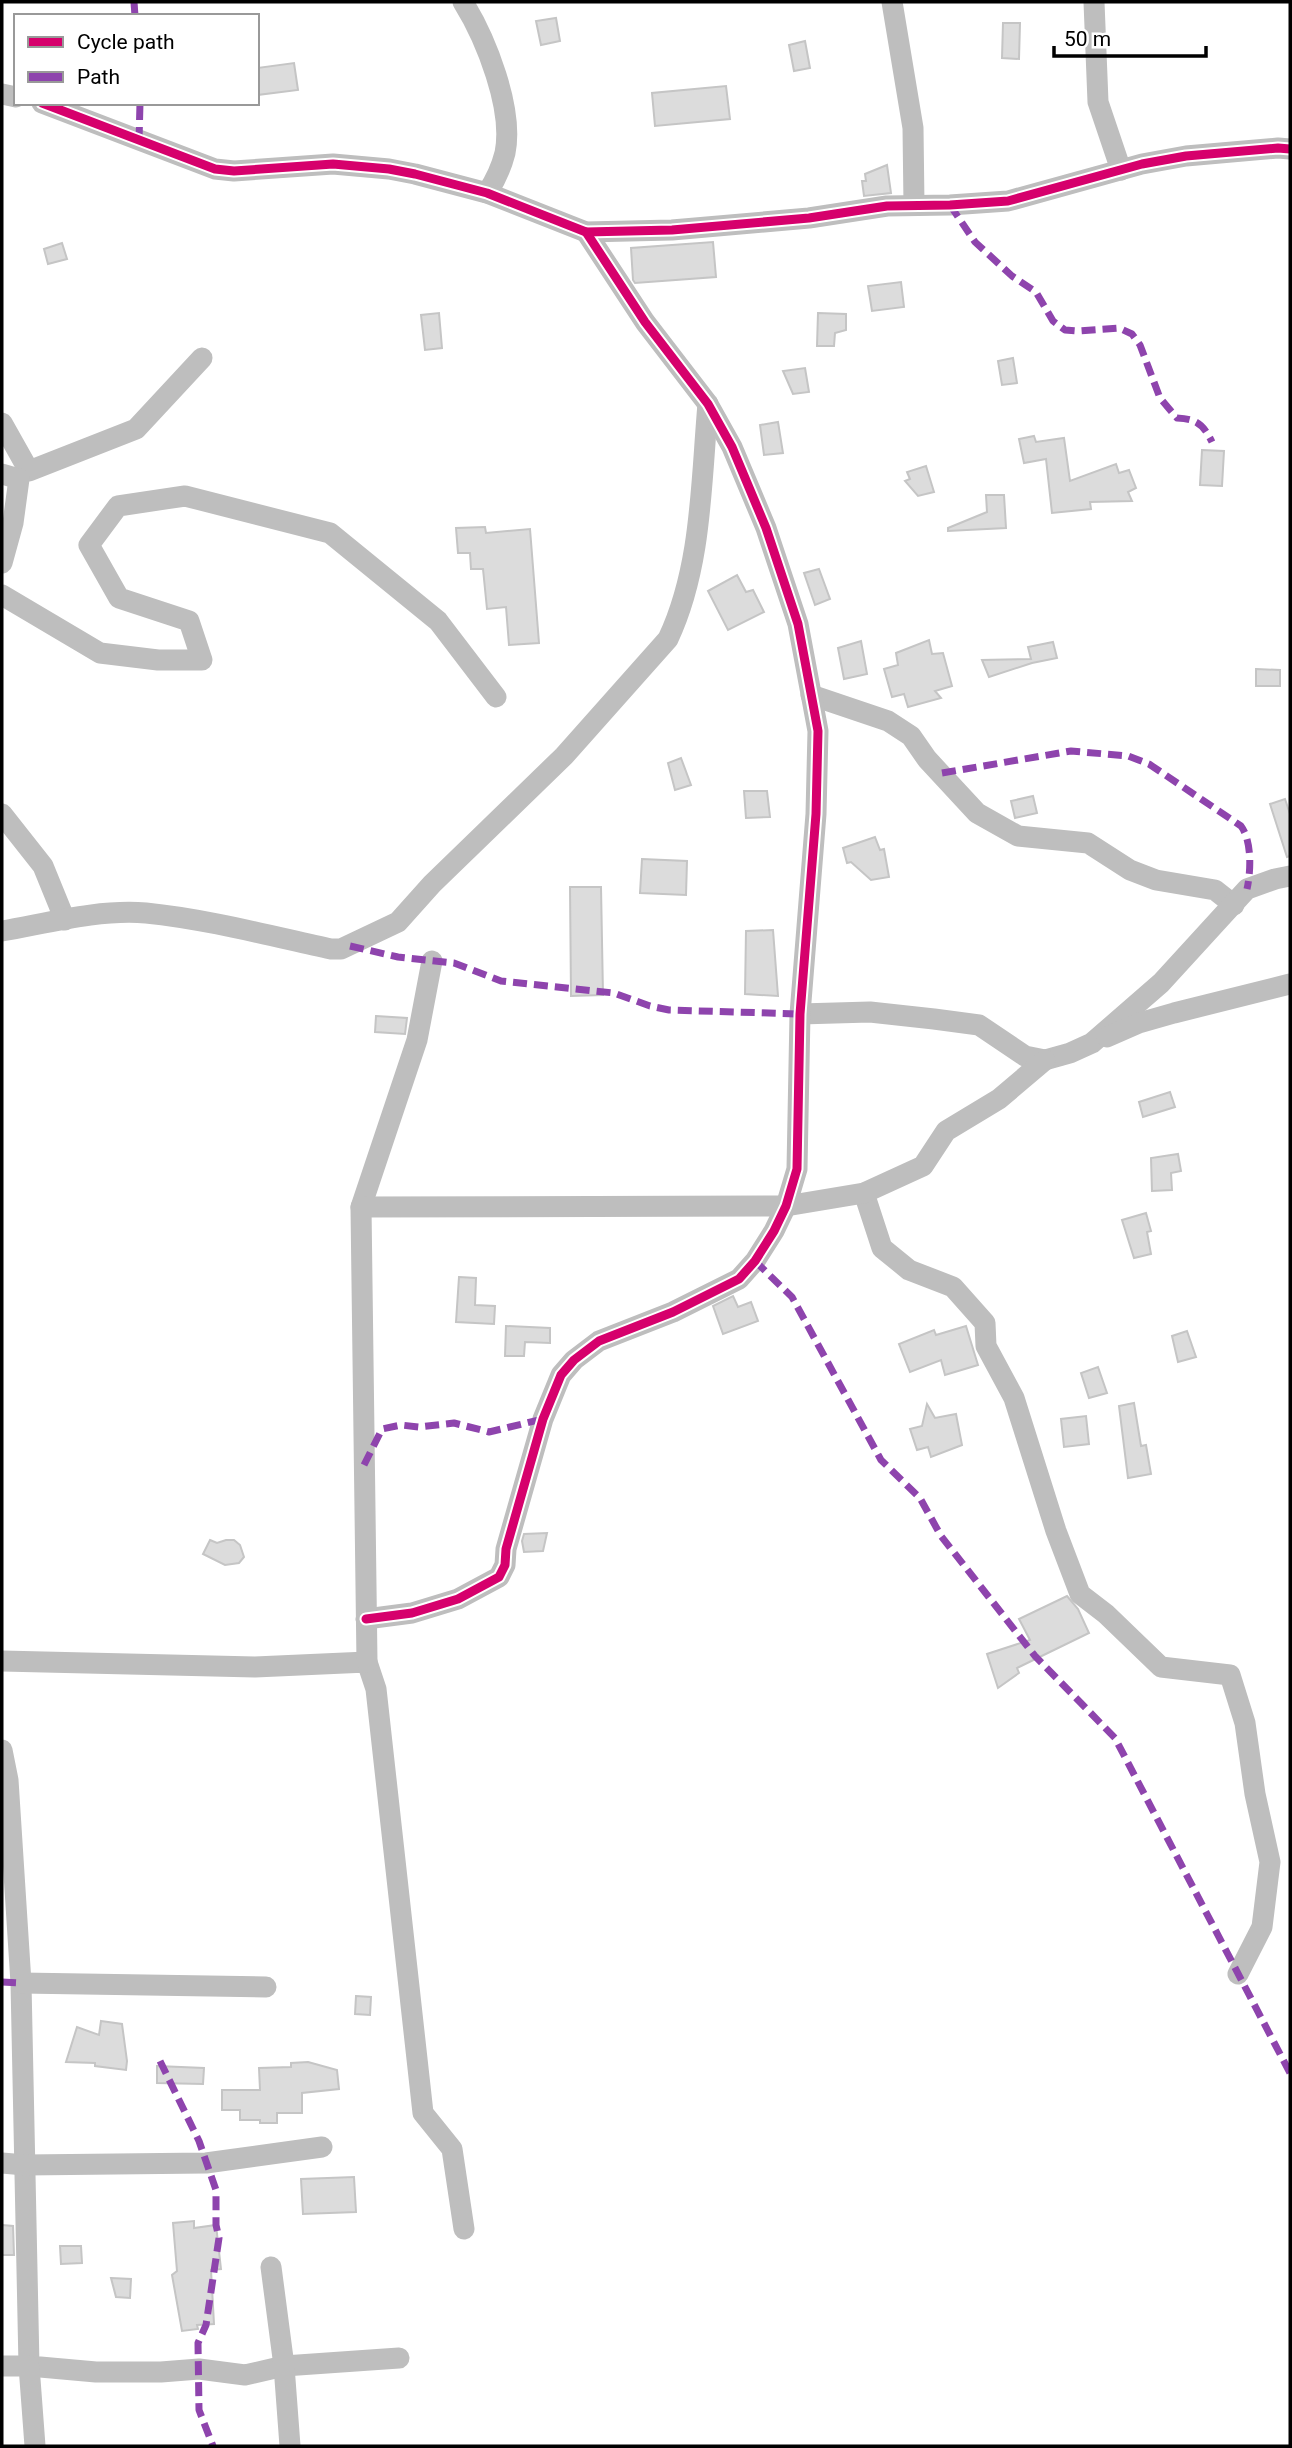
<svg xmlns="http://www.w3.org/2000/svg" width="1292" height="2448" viewBox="0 0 1292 2448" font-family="Roboto,sans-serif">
<rect width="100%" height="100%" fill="#fff"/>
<!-- building -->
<g fill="#dcdcdc" stroke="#c5c5c5" stroke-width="2">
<path d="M556 18 560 41 541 45 536 21Z"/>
<path d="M1003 23H1020L1019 59 1002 58Z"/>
<path d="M805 41 810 68 794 71 789 45Z"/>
<path d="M294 63 298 90 257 95V68Z"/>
<path d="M726 86 730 119 655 126 652 93Z"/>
<path d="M887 165 891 193 864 196 862 181H866L865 174Z"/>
<path d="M713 242 716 277 635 283 633 280 631 248Z"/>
<path d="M62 243 67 259 48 264 44 249Z"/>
<path d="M901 282 904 307 872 311 868 286Z"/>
<path d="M439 313 442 348 425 350 421 315Z"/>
<path d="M818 313 846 314V330L835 333 834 346H817Z"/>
<path d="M1013 358 1017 383 1002 385 998 361Z"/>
<path d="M805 368 809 392 793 394 783 371Z"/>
<path d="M778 422 783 453 764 455 760 425Z"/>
<path d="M1034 436 1036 442 1064 438 1070 481 1116 464 1119 473 1129 470 1136 488 1128 492 1132 501 1090 502 1091 509 1052 513 1046 459 1024 463 1019 439Z"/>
<path d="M1202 450 1224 451 1222 486 1200 485Z"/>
<path d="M926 466 934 492 918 496 905 481 910 479 907 472Z"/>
<path d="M986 495H1004L1006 528 948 531V528L987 512Z"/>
<path d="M485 527 486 533 530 529 539 643 509 645 506 607 487 609 483 569H471L470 553H458L456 528Z"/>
<path d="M819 569 830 599 815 605 804 573Z"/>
<path d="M737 575 746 592 753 590 764 612 728 630 708 591Z"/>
<path d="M929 640 932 654 943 653 952 686 935 691 941 698 908 707 904 694 892 697 884 669 898 665 896 653Z"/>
<path d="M861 641 867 674 844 679 838 648Z"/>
<path d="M1053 642 1057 658 1032 663 989 677 982 660 1031 659 1028 647Z"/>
<path d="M1256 669 1280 670V686H1256Z"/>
<path d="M681 758 691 785 675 790 668 763Z"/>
<path d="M744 791H767L770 817 746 818Z"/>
<path d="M1033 796 1037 813 1015 818 1011 801Z"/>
<path d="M1285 799 1290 814V856L1287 857 1270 804Z"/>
<path d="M875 837 880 850 884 849 889 877 871 880 851 862 847 863 843 848Z"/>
<path d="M642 859 687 861 686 895 640 893Z"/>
<path d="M570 887H601L603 995 571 996Z"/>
<path d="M773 930 778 996 745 994 746 931Z"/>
<path d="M376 1016 407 1018 405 1034 375 1032Z"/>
<path d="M1170 1092 1175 1107 1143 1117 1139 1102Z"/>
<path d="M1178 1154 1181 1171 1171 1173 1172 1190 1152 1191 1151 1158Z"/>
<path d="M1146 1213 1151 1231 1147 1232 1151 1254 1134 1258 1122 1220Z"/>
<path d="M459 1277 476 1278 475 1305 495 1306 494 1324 456 1322Z"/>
<path d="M733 1296 738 1307 751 1302 758 1321 723 1334 713 1306Z"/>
<path d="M506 1326 550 1328V1343L525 1342 524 1356H505Z"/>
<path d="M966 1326 978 1365 945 1375 941 1360 910 1372 899 1344 934 1330 936 1335Z"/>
<path d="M1187 1331 1196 1357 1178 1362 1172 1336Z"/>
<path d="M1098 1367 1107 1393 1089 1398 1081 1373Z"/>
<path d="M1134 1403 1141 1446 1146 1445 1151 1474 1128 1478 1119 1406Z"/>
<path d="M927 1404 935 1418 956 1414 962 1445 931 1457 928 1447 917 1450 910 1429 922 1426Z"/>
<path d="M1086 1416 1089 1444 1064 1447 1061 1419Z"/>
<path d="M547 1533 543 1551 524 1552 522 1541 524 1534Z"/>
<path d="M210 1540 217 1543 226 1540H234L240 1545 244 1557 239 1563 225 1565 203 1554Z"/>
<path d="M1067 1596 1078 1609 1089 1633 1017 1668 1019 1673 998 1688 987 1654 1030 1640 1019 1619Z"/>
<path d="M356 1996 371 1997 370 2015 355 2014Z"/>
<path d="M101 2021 122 2024 127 2061 126 2070 95 2066V2063L66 2062 77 2027 99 2035Z"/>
<path d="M308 2062 337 2070 339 2089 302 2093V2113H277V2123H260V2120H240V2110H222V2090H260L259 2068 291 2067V2063Z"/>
<path d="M157 2066 204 2068 203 2084 157 2083Z"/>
<path d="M354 2177 356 2212 303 2214 301 2179Z"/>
<path d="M194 2221V2228L216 2225 221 2269 211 2270 214 2324 197 2325 198 2329 182 2331 172 2275 177 2271 173 2223Z"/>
<path d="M2 2225 13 2226 14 2255H2Z"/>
<path d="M60 2246H81L82 2263 61 2264Z"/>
<path d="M111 2278 131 2279 130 2298 116 2297Z"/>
</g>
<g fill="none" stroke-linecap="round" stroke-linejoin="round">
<!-- street -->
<g stroke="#bebebe" stroke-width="21">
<path d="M463 2C486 39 514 109 505 153 501 169 495 181 487 193"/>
<path d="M892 2 913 128 914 205"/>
<path d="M1094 2 1098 102 1121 170"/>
<path d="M2 94 16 97"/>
<path d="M42 103 215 169 234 171 333 164 389 169 415 174 487 193 586 232 672 230 809 218 887 206 950 205 1008 201 1142 164 1186 156 1278 148 1290 149"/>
<path d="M2 423 29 471 136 429 202 358"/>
<path d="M2 474 19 479 13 523 2 563"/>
<path d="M2 595 100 653 158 660H202L189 621 119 598 89 545 118 506 185 496 330 533 438 621 496 697"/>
<path d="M811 695 888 721 911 736 927 759 977 813 1018 836 1088 843 1130 870 1156 880 1215 890 1234 905"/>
<path d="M2 814 43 866 65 920"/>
<path d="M2 931C48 923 99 909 146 913 206 919 271 936 331 949H341L398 922 432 884 564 756 668 639C702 567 701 482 708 404"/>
<path d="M800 1014 870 1012 934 1019 979 1025 1025 1056 1045 1060 1070 1053 1092 1043 1161 983 1247 889 1275 879 1290 876"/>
<path d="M1107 1037 1139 1023 1174 1013 1290 984"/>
<path d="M864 1193 882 1248 909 1270 953 1287 985 1323 986 1346 1014 1398 1056 1531 1080 1594 1106 1614 1161 1667 1230 1675 1245 1723 1255 1794 1270 1862 1262 1927 1238 1974"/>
<path d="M361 1207 417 1040 432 961"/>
<path d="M366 1619 412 1613 458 1599 499 1577 505 1565 506 1549 543 1419 561 1375 574 1360 599 1341 673 1312 739 1279 755 1261 774 1231 786 1206 797 1169 800 1014 816 814 818 731 798 624 766 528 732 447 708 404 645 322 586 232"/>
<path d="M2 1661 255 1667 367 1662 376 1689 423 2113 452 2149 464 2229"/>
<path d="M367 1662 361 1207 786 1206 864 1193 923 1166 946 1131 999 1099 1045 1060"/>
<path d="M2 1750 8 1780 21 1983 29 2366 96 2372H161L199 2369 245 2375 284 2366 399 2358"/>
<path d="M21 1983 266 1987"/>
<path d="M2 2163 25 2165 206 2163 322 2147"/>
<path d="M271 2267 284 2366 290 2446"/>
<path d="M2 2366H29L35 2446"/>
</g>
<!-- quiet -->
<g stroke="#8e44ad" stroke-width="7" stroke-dasharray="14 7" stroke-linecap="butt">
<path d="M134 2 135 16"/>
<path d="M139 141 140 103"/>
<path d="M950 205 975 242 1012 276 1036 292 1053 321 1065 330 1078 331 1119 328 1132 334 1140 345 1160 398 1177 418C1197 419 1203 424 1212 442"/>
<path d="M942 773 1071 751 1128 756 1149 764 1241 826C1252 841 1251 871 1247 889"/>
<path d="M350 946 398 957 454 963 501 981 614 993 650 1006 669 1010 800 1014"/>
<path d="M755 1261 792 1297 881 1460 920 1498 941 1536 1035 1656 1115 1738 1290 2073"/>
<path d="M364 1465 382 1429 401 1425 419 1427 454 1423 489 1432 543 1419"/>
<path d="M2 1982 21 1983"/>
<path d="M160 2061 199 2141 216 2190V2225L219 2238 206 2325 198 2343 199 2410 213 2446"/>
</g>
<defs>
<g id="cycleway">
<path d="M42 103 215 169 234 171 333 164 389 169 415 174 487 193 586 232 672 230 809 218 887 206 950 205 1008 201 1142 164 1186 156 1278 148 1290 149"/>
<path d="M366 1619 412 1613 458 1599 499 1577 505 1565 506 1549 543 1419 561 1375 574 1360 599 1341 673 1312 739 1279 755 1261 774 1231 786 1206 797 1169 800 1014 816 814 818 731 798 624 766 528 732 447 708 404 645 322 586 232"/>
</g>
</defs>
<!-- cycleway casing -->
<use href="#cycleway" stroke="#fff" stroke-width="13"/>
<!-- cycleway -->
<use href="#cycleway" stroke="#d6006c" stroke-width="9"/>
</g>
<!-- border -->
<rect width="1292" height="2448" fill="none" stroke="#000000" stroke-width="7"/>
<!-- legend -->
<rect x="14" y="14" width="245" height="91" fill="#ffffff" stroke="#999999" stroke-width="2"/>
<rect x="28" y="37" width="35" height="10" fill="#d6006c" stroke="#999999" stroke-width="2"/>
<text x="77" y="49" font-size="21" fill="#000000">Cycle path</text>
<rect x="28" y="72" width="35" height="10" fill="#8e44ad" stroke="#999999" stroke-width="2"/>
<text x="77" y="84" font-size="21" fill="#000000">Path</text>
<!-- scale -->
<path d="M1054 46v10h152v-10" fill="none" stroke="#000000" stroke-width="3.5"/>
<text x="1064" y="46" font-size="21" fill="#000000" stroke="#ffffff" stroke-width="5" paint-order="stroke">50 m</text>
</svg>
